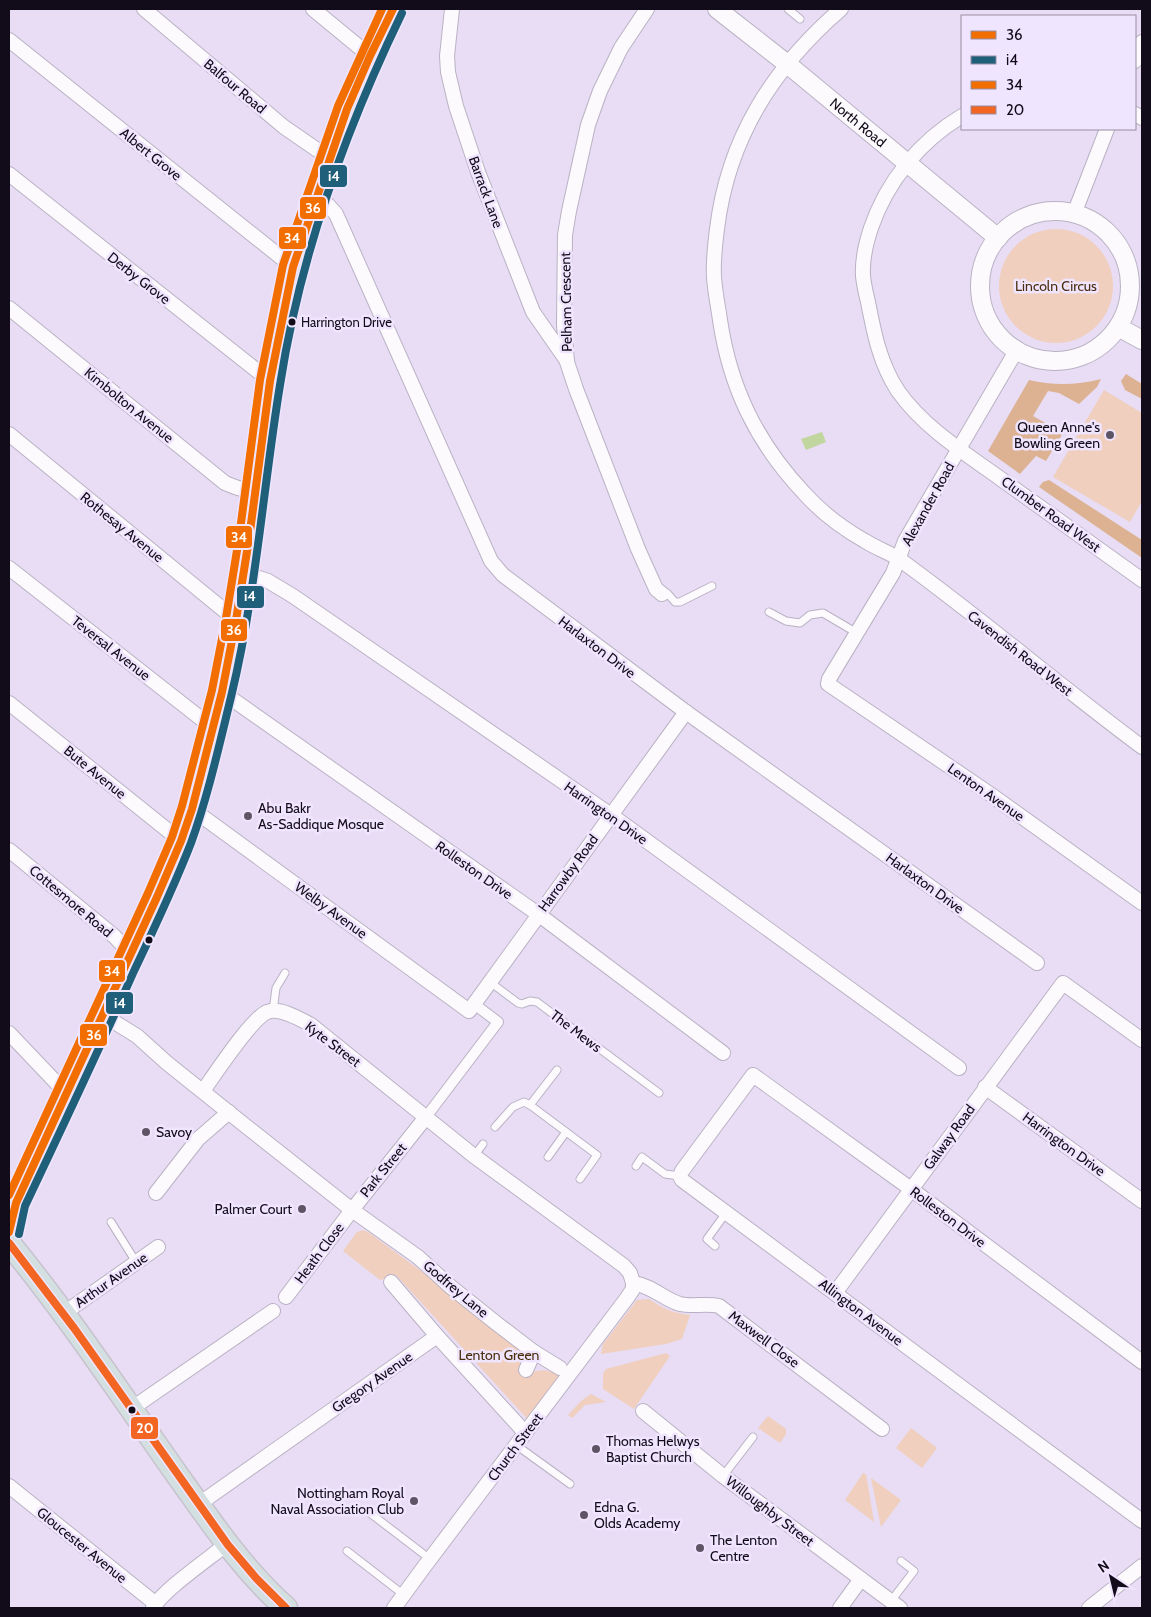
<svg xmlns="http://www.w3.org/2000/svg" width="1151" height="1617" viewBox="0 0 1151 1617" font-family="Cabin,sans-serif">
<rect width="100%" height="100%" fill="#e8ddf4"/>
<!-- green -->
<g fill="#f0cfbe">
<circle cx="1056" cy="286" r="57"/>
<path d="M1104 390 1142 413V501L1130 522 1053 477Z"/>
<path d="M363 1230 368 1232 518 1342 523 1350 519 1372 526 1375C543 1366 551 1371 567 1379L531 1423 396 1275 380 1280 343 1251 357 1232Z"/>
<path d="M649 1299C664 1309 673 1313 690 1315L682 1339 666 1344 601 1354 603 1344 637 1300Z"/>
<path d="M666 1353 670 1356 634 1409 603 1389V1374L606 1369Z"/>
<path d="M591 1394 606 1402 585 1405 572 1418 568 1415 581 1401Z"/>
<path d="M768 1416 786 1429V1434L780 1443 758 1428Z"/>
<path d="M911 1428 937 1448 922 1468 896 1448Z"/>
<path d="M863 1473 866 1474 874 1522 845 1500Z"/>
<path d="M871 1478 901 1500 881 1527Z"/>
</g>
<!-- forest -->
<g fill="#dcb293">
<path d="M1126 374 1142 384V399L1125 390 1121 381Z"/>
<path d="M1101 379 1097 387 1079 404 1059 393 1048 391 1033 416 1063 433 1046 461 1036 456 1020 474 988 451 1029 380C1054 386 1077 385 1101 379Z"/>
<path d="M1049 480 1142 540V558L1039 487 1043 482Z"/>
</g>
<!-- water -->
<path fill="#c1d69e" d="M822 432 826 442 806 450 801 439Z"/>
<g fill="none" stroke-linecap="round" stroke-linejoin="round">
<defs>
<g id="service">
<path d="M788 9 800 19"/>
<path d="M662 594 667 593 675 602H680L712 586"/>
<path d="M769 612 786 621 800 623 810 615 823 613 857 633"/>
<path d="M490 982 518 1003 522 1004 530 1001 537 1002 659 1093"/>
<path d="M273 1011 276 988 285 973"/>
<path d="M530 1105 557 1070"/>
<path d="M495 1127 513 1107 524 1102 530 1105 597 1155 580 1179"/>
<path d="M474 1156 483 1144"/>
<path d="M548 1157 566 1132"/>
<path d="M636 1166 642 1157 665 1174 680 1176"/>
<path d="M111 1222 136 1262"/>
<path d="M715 1246 707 1239 726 1213"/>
<path d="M516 1445 570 1484"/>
<path d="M723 1476 753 1437"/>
<path d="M366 1510 430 1559"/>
<path d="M347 1551 404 1595"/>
<path d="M891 1601 914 1571 901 1561"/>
</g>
<path id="pedestrian" d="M426 1117 498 1022 474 1004"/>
<g id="minor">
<path d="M144 9 284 127 329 158"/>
<path d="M313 9 370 56"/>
<path d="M452 9 447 56 448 72 456 106 478 172 533 312 567 361"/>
<path d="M647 9 621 48 600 91 588 125 569 211 565 235 564 325 567 362 576 389 638 549 656 589 662 594"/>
<path d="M841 9C773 68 728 138 717 229 715 245 713 261 714 277 715 292 718 306 720 320 730 388 757 443 804 493 821 512 842 528 865 541 876 548 888 552 899 559 982 619 1060 686 1142 747"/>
<path d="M9 40 293 267"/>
<path d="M1135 61 1142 42"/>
<path d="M1135 114 1142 118"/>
<path d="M962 116C920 141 887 181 871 228 866 243 862 260 863 276 864 285 866 294 868 302 874 333 880 364 898 391 924 428 965 453 1001 479 1048 513 1095 546 1142 580"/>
<path d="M9 174 270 381"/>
<path d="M316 199 328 205 336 214 491 561 503 575 686 712 1037 963"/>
<path d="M1074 214 1107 129"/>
<path d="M9 308 225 483 235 487 255 493"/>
<path d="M1016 351 905 541 893 573 829 679 828 684 990 794 1142 903"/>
<path d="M9 434 236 620"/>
<path d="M9 568 213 728"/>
<path d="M244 573 268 581 293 596 611 815 959 1068"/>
<path d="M222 692 538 914 723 1053"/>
<path d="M9 703 181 841"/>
<path d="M192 809 469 1011 686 712"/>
<path d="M9 850 114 936 131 954"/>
<path d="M103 1015 137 1036 167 1063 247 1127 352 1210 418 1257 451 1287 496 1323 534 1352 560 1368"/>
<path d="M9 1033 67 1094"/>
<path d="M985 1087 1142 1201"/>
<path d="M203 1091C215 1074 251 1019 267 1012 280 1007 300 1019 311 1025L474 1156 624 1266 630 1273 633 1283V1289L627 1298 424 1567 394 1608"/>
<path d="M156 1193 198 1139 229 1112"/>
<path d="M391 1282 437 1336"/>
<path d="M633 1283C653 1286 663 1299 680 1304 693 1307 706 1303 719 1306L882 1429"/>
<path d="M835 1293 1063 983 1142 1040"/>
<path d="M286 1297 352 1210 426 1117"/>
<path d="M63 1314 158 1247"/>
<path d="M1142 1362 911 1189 753 1075 682 1171 680 1176 682 1180 1142 1521"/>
<path d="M526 1370 534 1352"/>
<path d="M131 1409 273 1311"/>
<path d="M643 1411 723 1476 900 1608"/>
<path d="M9 1486 156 1604"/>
<path d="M199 1504 437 1336 520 1427 525 1434"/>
<path d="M153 1608C163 1590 210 1558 228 1543"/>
<path d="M840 1608 861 1579"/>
<path d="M1089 1608 1142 1566"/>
</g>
<g id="tertiary">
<path id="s1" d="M717 9 786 63 998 238"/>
<circle cx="1055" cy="286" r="75"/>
<path d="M1118 327 1142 340"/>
</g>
<g id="primary">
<path d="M9 1232 16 1203 88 1049 157 897 181 841 192 809 222 692 236 620 249 539 270 381 293 267 324 173 347 109 370 56 393 9"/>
<path d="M9 1243C69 1316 123 1398 178 1476 211 1522 243 1570 286 1608"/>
</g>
</defs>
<!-- service casing -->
<use href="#service" stroke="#bab2c4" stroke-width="9"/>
<!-- pedestrian casing -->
<use href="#pedestrian" stroke="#bab2c4" stroke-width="12"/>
<!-- minor casing -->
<use href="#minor" stroke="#bab2c4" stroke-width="16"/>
<!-- tertiary casing -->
<use href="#tertiary" stroke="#bab2c4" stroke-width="20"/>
<!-- primary casing -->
<use href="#primary" stroke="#c8c2cd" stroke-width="25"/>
<!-- service -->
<use href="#service" stroke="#fcfafd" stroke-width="7"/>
<!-- pedestrian -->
<use href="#pedestrian" stroke="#fcfafd" stroke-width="10"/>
<!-- minor -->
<use href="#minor" stroke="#fcfafd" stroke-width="14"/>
<!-- tertiary -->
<use href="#tertiary" stroke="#fcfafd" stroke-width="18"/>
<!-- primary -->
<use href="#primary" stroke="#d4dfe1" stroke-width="22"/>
<defs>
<path id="bus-1" d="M9 1232 16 1203 157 897 181 841 192 809 222 692 236 620 249 539 270 381 293 267 347 109 370 56 393 9"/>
<path id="bus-2" d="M19 1234 25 1206C62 1128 99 1050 134 971 154 929 174 887 191 843 208 796 219 746 231 697 256 594 263 489 280 385 300 255 345 131 402 13"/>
<path id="bus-3" d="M9 1195 148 893 172 837 182 806 212 690 226 618 239 538 260 380 283 265 338 106 382 9"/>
<path id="bus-4" d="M9 1243 74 1328 228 1545 256 1578 286 1608"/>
</defs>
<!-- bus-1 casing -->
<use href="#bus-1" stroke="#f0e5fe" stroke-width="11"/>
<!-- bus-2 casing -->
<use href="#bus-2" stroke="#f0e5fe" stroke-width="11"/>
<!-- bus-3 casing -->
<use href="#bus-3" stroke="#f0e5fe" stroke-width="11"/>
<!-- bus-4 casing -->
<use href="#bus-4" stroke="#f0e5fe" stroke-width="11"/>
<!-- bus-1 -->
<use href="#bus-1" stroke="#f36e01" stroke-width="8"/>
<!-- bus-2 -->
<use href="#bus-2" stroke="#1f5f7a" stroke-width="8"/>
<!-- bus-3 -->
<use href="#bus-3" stroke="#f36e01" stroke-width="8"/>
<!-- bus-4 -->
<use href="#bus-4" stroke="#f26522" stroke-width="8"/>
</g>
<!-- markers -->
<g fill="#120b19" stroke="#f0e5fe" stroke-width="2">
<circle cx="292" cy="322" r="4.5"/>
<circle cx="149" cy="940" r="4.5"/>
<circle cx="132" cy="1410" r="4.5"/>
</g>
<g fill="#5d5466" stroke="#f0e5fe" stroke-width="2">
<circle cx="1110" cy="435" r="5"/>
<circle cx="248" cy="816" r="5"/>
<circle cx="146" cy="1132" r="5"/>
<circle cx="302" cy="1209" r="5"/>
<circle cx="596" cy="1449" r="5"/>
<circle cx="414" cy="1501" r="5"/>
<circle cx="584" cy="1515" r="5"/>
<circle cx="700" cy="1548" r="5"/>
</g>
<g text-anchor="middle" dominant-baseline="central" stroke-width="5" stroke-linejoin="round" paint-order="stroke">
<!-- bus labels -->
<g font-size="13" fill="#120b19" stroke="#f0e5fe" text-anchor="start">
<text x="301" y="322">Harrington Drive</text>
</g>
<!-- street labels -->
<g font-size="14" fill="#120b19" stroke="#f0e5fe">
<text transform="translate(235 86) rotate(40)">Balfour Road</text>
<text stroke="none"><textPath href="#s1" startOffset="181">North Road</textPath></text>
<text transform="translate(151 154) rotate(39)">Albert Grove</text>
<text transform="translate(486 192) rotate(70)">Barrack Lane</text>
<text transform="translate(139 278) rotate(38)">Derby Grove</text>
<text transform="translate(566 302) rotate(-91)">Pelham Crescent</text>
<text transform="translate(129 405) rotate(39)">Kimbolton Avenue</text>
<text transform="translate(928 504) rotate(-61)">Alexander Road</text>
<text transform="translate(1051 514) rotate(36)">Clumber Road West</text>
<text transform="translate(122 527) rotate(39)">Rothesay Avenue</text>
<text transform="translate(597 647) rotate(37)">Harlaxton Drive</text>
<text transform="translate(111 648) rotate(38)">Teversal Avenue</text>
<text transform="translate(1020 653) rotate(38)">Cavendish Road West</text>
<text transform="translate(95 772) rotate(39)">Bute Avenue</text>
<text transform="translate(986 792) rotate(35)">Lenton Avenue</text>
<text transform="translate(606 813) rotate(35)">Harrington Drive</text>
<text transform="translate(474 870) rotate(35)">Rolleston Drive</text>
<text transform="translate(568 873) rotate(-54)">Harrowby Road</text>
<text transform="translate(925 883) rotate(36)">Harlaxton Drive</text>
<text transform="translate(71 901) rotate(40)">Cottesmore Road</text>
<text transform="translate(331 910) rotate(36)">Welby Avenue</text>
<text transform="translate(576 1031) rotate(37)">The Mews</text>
<text transform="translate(333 1044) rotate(37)">Kyte Street</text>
<text transform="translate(949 1137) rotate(-54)">Galway Road</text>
<text transform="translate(1064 1144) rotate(36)">Harrington Drive</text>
<text transform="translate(383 1170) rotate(-51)">Park Street</text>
<text transform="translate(948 1217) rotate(37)">Rolleston Drive</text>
<text transform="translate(319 1253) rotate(-53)">Heath Close</text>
<text transform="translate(111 1280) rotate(-35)">Arthur Avenue</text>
<text transform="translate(456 1289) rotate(40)">Godfrey Lane</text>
<text transform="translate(861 1312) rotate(37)">Allington Avenue</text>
<text transform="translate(764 1339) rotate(37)">Maxwell Close</text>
<text transform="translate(372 1382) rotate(-35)">Gregory Avenue</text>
<text transform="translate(515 1447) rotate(-53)">Church Street</text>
<text transform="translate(770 1511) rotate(37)">Willoughby Street</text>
<text transform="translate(82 1545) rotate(39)">Gloucester Avenue</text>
</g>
<!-- park labels -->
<g font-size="14" fill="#492d0d" stroke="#f0e5fe">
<text x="1056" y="286">Lincoln Circus</text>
<text x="499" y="1355">Lenton Green</text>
</g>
<!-- poi labels -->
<g font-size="14" fill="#120b19" stroke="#f0e5fe" text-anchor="start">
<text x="1100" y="427" text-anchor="end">Queen Anne's<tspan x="1100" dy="16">Bowling Green</tspan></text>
<text x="258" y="808">Abu Bakr<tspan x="258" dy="16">As-Saddique Mosque</tspan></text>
<text x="156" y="1132">Savoy</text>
<text x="292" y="1209" text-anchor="end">Palmer Court</text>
<text x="606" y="1441">Thomas Helwys<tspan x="606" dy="16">Baptist Church</tspan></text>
<text x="404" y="1493" text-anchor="end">Nottingham Royal<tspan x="404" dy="16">Naval Association Club</tspan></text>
<text x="594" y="1507">Edna G.<tspan x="594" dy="16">Olds Academy</tspan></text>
<text x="710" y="1540">The Lenton<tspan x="710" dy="16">Centre</tspan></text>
</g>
</g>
<g stroke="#f0e5fe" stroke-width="2">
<rect x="319" y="164" width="29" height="24" rx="5" fill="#1f5f7a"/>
<rect x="299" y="196" width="28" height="24" rx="5" fill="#f36e01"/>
<rect x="278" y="226" width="29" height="24" rx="5" fill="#f36e01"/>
<rect x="225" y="525" width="28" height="24" rx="5" fill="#f36e01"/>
<rect x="236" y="585" width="29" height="24" rx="5" fill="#1f5f7a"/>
<rect x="220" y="618" width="28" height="24" rx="5" fill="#f36e01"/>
<rect x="98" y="959" width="28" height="24" rx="5" fill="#f36e01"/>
<rect x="105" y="991" width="29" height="24" rx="5" fill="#1f5f7a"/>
<rect x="79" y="1023" width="29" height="24" rx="5" fill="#f36e01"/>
<rect x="130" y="1416" width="29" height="24" rx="5" fill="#f26522"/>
</g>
<g font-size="14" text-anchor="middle" font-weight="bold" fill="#fff">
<text x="334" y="181">i4</text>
<text x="313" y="213">36</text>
<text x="292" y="243">34</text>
<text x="239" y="542">34</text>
<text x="250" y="601">i4</text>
<text x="234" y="635">36</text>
<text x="112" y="976">34</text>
<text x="120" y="1008">i4</text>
<text x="94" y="1040">36</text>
<text x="145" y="1433">20</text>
</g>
<!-- border -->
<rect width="1151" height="1617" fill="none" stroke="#120b19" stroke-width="20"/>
<!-- legend -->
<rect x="961" y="15" width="175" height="115" fill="#f0e5fe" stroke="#978ea2"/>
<rect x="971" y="31" width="25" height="8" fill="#f36e01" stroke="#978ea2"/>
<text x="1006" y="40" font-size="15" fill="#120b19">36</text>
<rect x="971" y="56" width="25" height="8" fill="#1f5f7a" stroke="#978ea2"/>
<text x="1006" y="65" font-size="15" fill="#120b19">i4</text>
<rect x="971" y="81" width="25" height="8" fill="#f36e01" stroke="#978ea2"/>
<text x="1006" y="90" font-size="15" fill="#120b19">34</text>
<rect x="971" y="106" width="25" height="8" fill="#f26522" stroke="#978ea2"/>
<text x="1006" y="115" font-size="15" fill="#120b19">20</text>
<!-- north arrow -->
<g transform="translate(1111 1577) rotate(325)" stroke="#f0e5fe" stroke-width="4" paint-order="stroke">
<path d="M0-4L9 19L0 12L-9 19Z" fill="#120b19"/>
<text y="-8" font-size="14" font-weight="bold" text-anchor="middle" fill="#120b19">N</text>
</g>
</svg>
